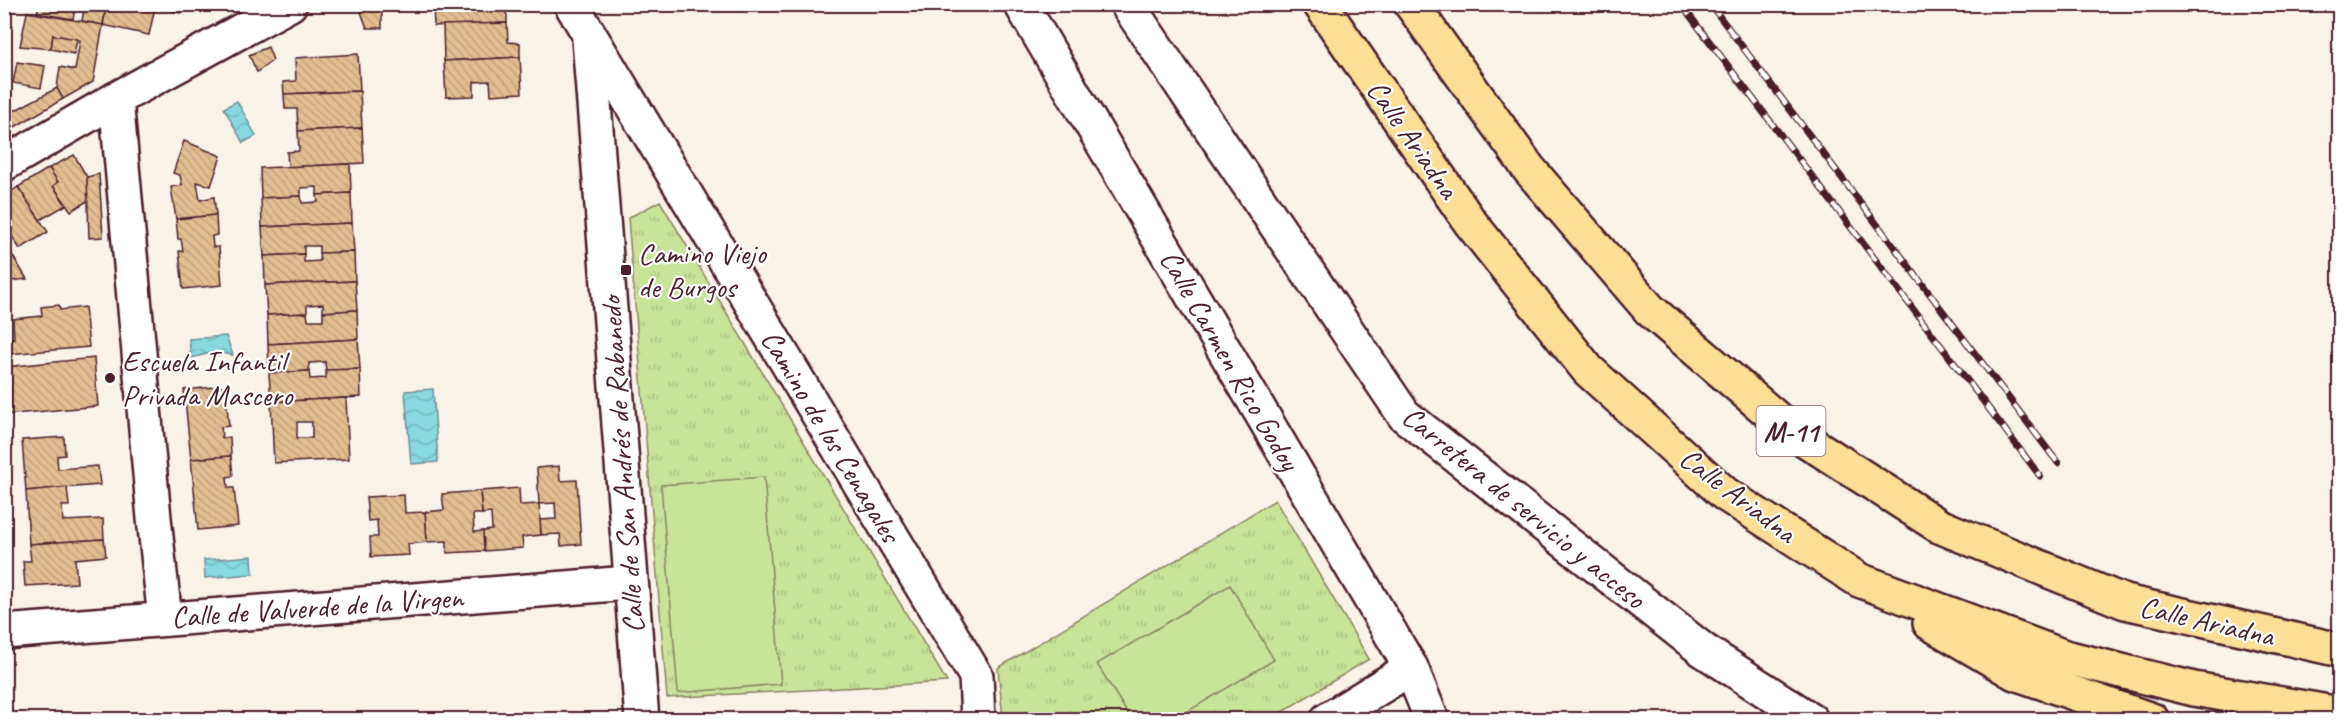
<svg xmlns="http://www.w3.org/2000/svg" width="2344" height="724" viewBox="0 0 2344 724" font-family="Caveat,sans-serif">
<defs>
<pattern id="grass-tufts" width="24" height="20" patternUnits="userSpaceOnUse" patternTransform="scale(1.5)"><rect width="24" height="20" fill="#c9e399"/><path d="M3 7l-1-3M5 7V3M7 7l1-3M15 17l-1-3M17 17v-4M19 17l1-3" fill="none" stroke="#aec284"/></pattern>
<pattern id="water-waves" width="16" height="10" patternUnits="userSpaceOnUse" patternTransform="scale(1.5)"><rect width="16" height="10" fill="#87d8df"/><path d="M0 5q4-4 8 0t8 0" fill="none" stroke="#76b9c0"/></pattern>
<pattern id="building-back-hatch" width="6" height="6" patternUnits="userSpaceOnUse" patternTransform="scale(1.5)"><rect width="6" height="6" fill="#e1bd92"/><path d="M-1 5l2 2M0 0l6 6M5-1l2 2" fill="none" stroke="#c3a27e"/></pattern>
</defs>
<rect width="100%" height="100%" fill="#f9f2e9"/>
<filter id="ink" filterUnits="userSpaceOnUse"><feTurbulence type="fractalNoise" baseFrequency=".0167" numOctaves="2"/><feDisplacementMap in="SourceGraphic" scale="12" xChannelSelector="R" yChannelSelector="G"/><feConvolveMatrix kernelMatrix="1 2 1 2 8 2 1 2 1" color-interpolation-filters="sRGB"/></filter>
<g filter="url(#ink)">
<!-- grass -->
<g fill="url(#grass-tufts)" stroke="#8a8162" stroke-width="1.5">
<path d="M660 201 947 682 667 698 628 218Z"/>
<path d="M1275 500 1369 659 1269 720 1003 719 998 668Z"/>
</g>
<!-- pitch -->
<g fill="#c9e399" stroke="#8a8162" stroke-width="1.5">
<path d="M764 477 781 684 678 693 661 485Z"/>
<path d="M1230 585 1274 660 1175 719H1131L1097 664Z"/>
</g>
<!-- water -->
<g fill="url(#water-waves)" stroke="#6f8e97" stroke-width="1.5">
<path d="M237 101 256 136 243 143 224 108Z"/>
<path d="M226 336 233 355 214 352 191 358 189 339Z"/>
<path d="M433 389 438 462 411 464 405 391Z"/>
<path d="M252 556 253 574 205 578 204 560Z"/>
</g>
<!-- building -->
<g fill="url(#building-back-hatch)" stroke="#4a1f2b" stroke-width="1.5" fill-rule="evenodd">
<path d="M39 4H76L73 19 37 13Z"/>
<path d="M85 4H107L103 25 82 21Z"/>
<path d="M107 4H183L181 13 155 7 149 35 103 25Z"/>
<path d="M382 4V28H367L361 12Z"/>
<path d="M433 4H500L507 15V23L434 26Z"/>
<path d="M27 12 103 25 93 82 63 99 57 88 60 67 75 70 80 40 53 35 51 49 20 46Z"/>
<path d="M507 23 508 42 520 43V57L444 61 443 25Z"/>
<path d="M53 35 77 39 74 54 51 49Z"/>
<path d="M268 47 273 60 257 72 249 55Z"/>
<path d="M358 54 360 91 284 94 283 82 296 81 295 58Z"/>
<path d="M520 57 522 93 491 95 490 81 474 82V96L446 97 444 61Z"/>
<path d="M17 62 45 66 41 88 13 83Z"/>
<path d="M57 88 63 99 6 132 8 114Z"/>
<path d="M360 91 362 128 298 131 297 109H285L284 94Z"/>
<path d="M362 128 364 163 288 167 287 152 299 151 298 131Z"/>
<path d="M184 141 221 156 211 186 197 182 200 200 214 197 216 215 176 219 171 187 182 185 180 175 173 173Z"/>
<path d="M74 155 87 177 89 200 71 211 53 186 58 182 49 168Z"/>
<path d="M350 164 351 193 317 195V187L301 188V196L261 198 260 168Z"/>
<path d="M49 168 58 182 53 186 66 205 40 220 18 187Z"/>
<path d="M99 174 103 237 89 238 87 177Z"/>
<path d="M18 187 48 232 20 249 4 224V197Z"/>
<path d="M351 193 352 223 262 227 261 198 301 196 302 203 318 202 317 195Z"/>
<path d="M216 215 217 235 212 236 213 247H219L222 285 183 289 179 251H183L181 239H178L176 219Z"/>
<path d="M352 223 354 252 319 253V246H304V254L264 256 262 227Z"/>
<path d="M4 242 27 279 4 282Z"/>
<path d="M354 252 355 281 265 285 264 256 304 254V262L320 261 319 253Z"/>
<path d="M355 281 357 310 323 312V304L307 305V313L267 315 265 285Z"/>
<path d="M59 305 60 310 85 307 89 347 8 354 7 338H14L13 319 42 316 41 307Z"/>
<path d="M357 310 358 339 268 344 267 315 307 313 308 320H323V312Z"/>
<path d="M358 339 360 369 326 370 325 362 309 363V371L269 373 268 344Z"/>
<path d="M94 358 98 406 4 415V367Z"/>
<path d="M360 369 361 397 271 402 269 373 309 371 310 379 326 378V370Z"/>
<path d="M225 386 229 426 221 427 222 438 230 437 231 456 191 459 184 390Z"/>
<path d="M346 398 349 459 274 463 271 402ZM297 422H312V438H297Z"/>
<path d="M64 437 65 455 57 456 58 469 98 466 100 485 26 491 22 440Z"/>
<path d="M231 456 233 476 227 477 228 488H234L238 526 198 530 191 459Z"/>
<path d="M559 466 560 481 577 480 581 544 561 546 560 534 541 535 540 520 556 519 555 503 539 504 537 468Z"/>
<path d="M67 487 69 506H62L63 521 103 519 104 539 29 544 26 491Z"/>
<path d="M519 488 520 505 539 504 541 535 522 537 523 548 484 551 483 531 492 530 491 513 482 514 480 491Z"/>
<path d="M480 491 482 514H473L474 532 483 531 484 551 447 553V541L427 542 425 512 444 510 442 494Z"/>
<path d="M404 495 405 513 425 512 427 542 408 544 409 555 371 557 370 537H378L377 520 368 521 366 497Z"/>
<path d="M104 539 106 556 75 559 77 583 25 586 23 561H31L29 544Z"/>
</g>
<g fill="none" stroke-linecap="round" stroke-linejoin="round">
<defs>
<g id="minor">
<path d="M571 4 976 676 978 720"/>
<path d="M1021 4 1411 668 1432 720"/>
<path d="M1127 4 1404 415 1703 650 1811 720"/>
<path d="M589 39 642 720"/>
<path d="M116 99 154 518 165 619"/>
<path d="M4 164 116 99 290 4"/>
<path d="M4 632 629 583"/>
<path d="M1327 720 1411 668"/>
</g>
<g id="highway">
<path d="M1320 4 1470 222 1588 370 1725 494 1859 580 2065 657 2194 689 2340 714"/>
<path d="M1411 4 1529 169 1650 310 1790 430 1939 526 2125 602 2340 650"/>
<path d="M1930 623 2015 673 2152 720"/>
</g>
</defs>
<!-- minor casing -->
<use href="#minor" stroke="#4a1f2b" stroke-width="38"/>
<!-- highway casing -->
<use href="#highway" stroke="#4a1f2b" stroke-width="38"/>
<!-- minor -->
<use href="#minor" stroke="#fff" stroke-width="33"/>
<!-- highway -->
<use href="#highway" stroke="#fbdf96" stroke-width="33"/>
<defs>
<g id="rail">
<path d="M1681 4 2040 476"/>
<path d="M1710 4 2058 463"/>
</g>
</defs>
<!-- rail casing -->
<use href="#rail" stroke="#4a1f2b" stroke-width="7"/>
<!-- rail -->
<use href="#rail" stroke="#fff" stroke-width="4.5" stroke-dasharray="14" stroke-linecap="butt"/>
</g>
</g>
<!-- markers -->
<g fill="#4a1f2b" stroke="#fff" stroke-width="2">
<rect x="620" y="264" width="12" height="12" rx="3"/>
<circle cx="110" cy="378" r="6"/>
</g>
<g text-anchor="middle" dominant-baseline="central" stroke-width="4.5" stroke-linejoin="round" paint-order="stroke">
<!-- shield labels -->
<rect fill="#fff" stroke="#80626b" stroke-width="1.5" x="1756.5" y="406" width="69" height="50" rx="4.5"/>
<g font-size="28" font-weight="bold" fill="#4a1f2b">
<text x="1791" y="431">M-11</text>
</g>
<!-- street labels -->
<g font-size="30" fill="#4a1f2b" stroke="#fff">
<text transform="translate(1413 139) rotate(55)">Calle Ariadna</text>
<text transform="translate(1230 360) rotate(60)">Calle Carmen Rico Godoy</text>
<text transform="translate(831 436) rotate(59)">Camino de los Cenagales</text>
<text transform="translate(622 465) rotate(-94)">Calle de San Andrés de Rabanedo</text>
<text transform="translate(1738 495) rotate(37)">Calle Ariadna</text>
<text transform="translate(1524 507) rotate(39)">Carretera de servicio y acceso</text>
<text transform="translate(317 607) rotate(-4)">Calle de Valverde de la Virgen</text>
<text transform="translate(2207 621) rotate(13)">Calle Ariadna</text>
</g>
<!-- poi labels -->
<g font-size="30" fill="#4a1f2b" stroke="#fff" text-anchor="start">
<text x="638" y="253">Camino Viejo<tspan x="638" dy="34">de Burgos</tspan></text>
<text x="122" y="361">Escuela Infantil<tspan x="122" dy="34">Privada Mascero</tspan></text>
</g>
</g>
<!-- margin -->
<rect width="2344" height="724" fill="none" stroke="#fff" stroke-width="24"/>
<rect x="12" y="12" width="2320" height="700" fill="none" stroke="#4a1f2b" stroke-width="2" filter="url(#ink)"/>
</svg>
